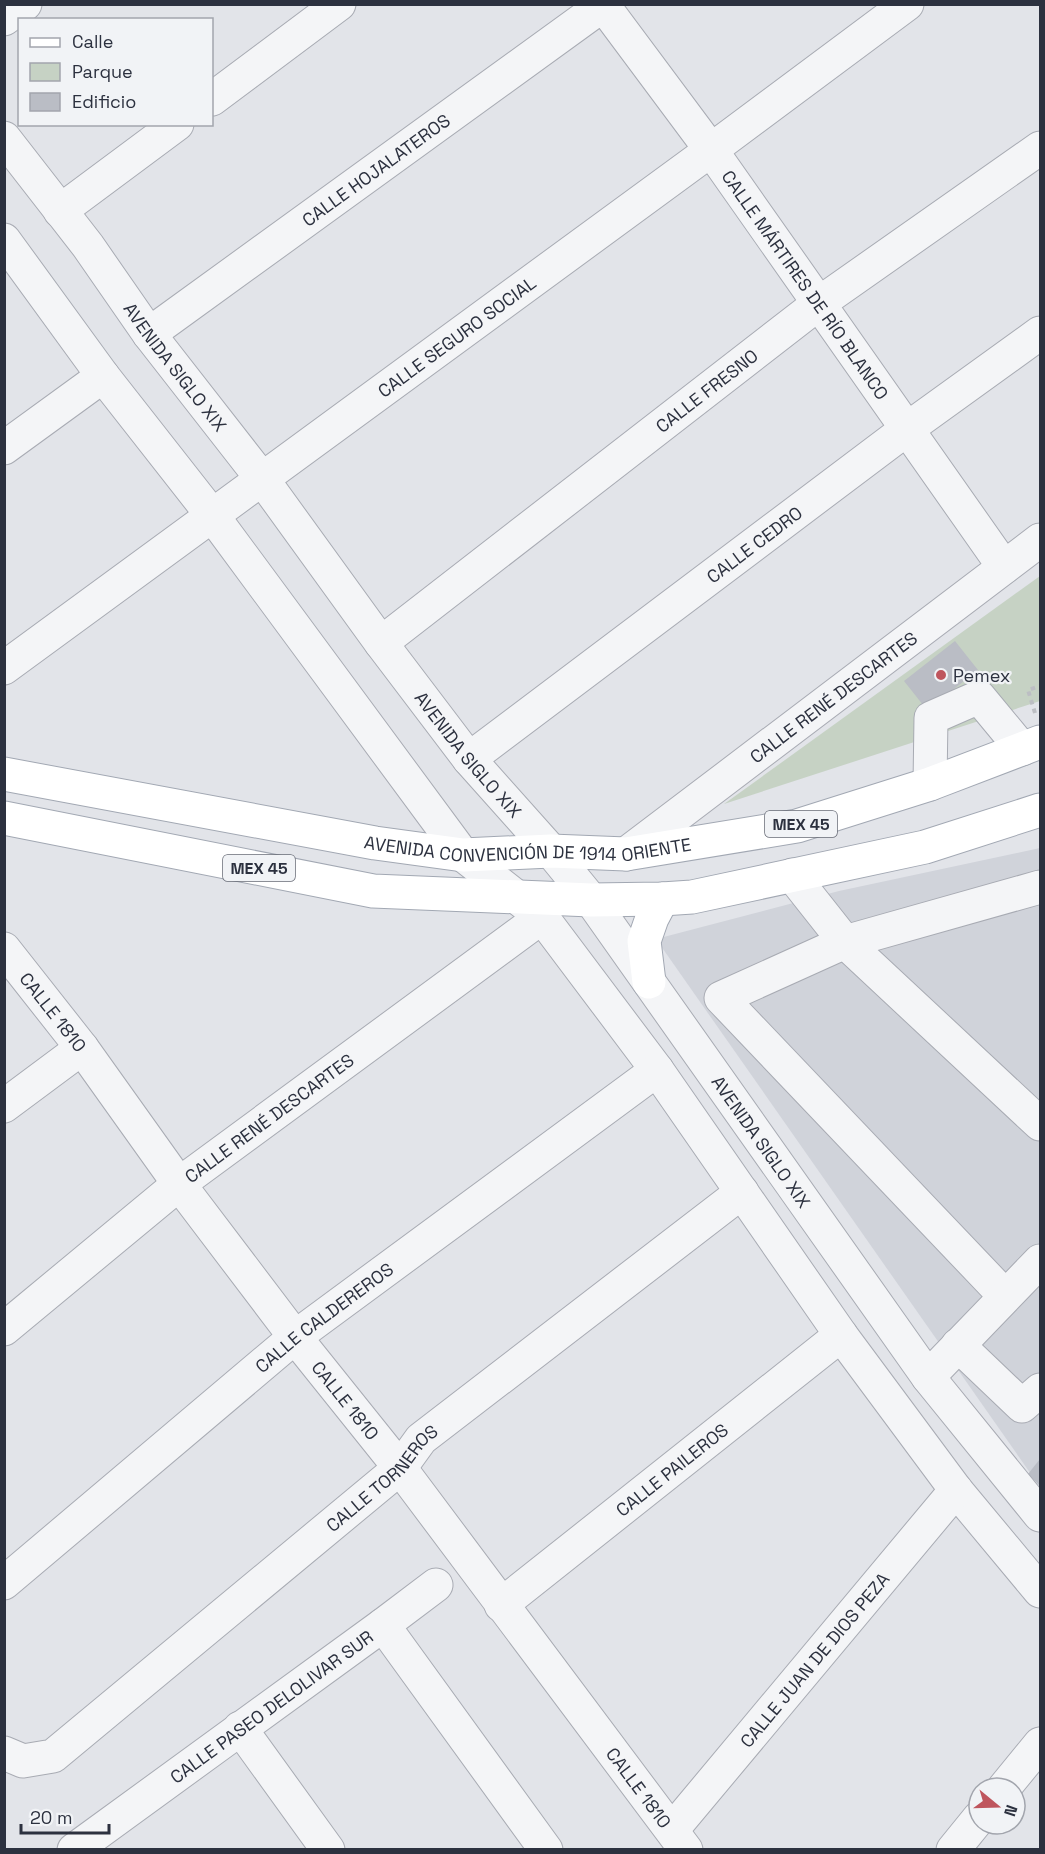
<svg xmlns="http://www.w3.org/2000/svg" width="1045" height="1854" viewBox="0 0 1045 1854" font-family="'Space Grotesk',sans-serif">
<rect width="100%" height="100%" fill="#e2e4e9"/>
<!-- built -->
<path fill="#d0d3da" d="M1040 848V1487L656 939 839 891Z"/>
<!-- green -->
<path fill="#c6d2c4" d="M1040 576V701L724 804Z"/>
<!-- building -->
<g fill="#babdc5">
<path d="M955 641 978 670 927 710 904 681Z"/>
<path d="M1040 1459V1486L1028 1474Z"/>
</g>
<g fill="none" stroke-linecap="round" stroke-linejoin="round">
<defs>
<g id="minor">
<path d="M4 19 25 4"/>
<path d="M212 99 339 4"/>
<path id="s1" d="M4 138 88 246 149 334 263 480 381 643 469 759 551 851 591 900 928 1377 1040 1515"/>
<path d="M60 211 177 124"/>
<path d="M4 240 103 376 212 515 463 855 542 917 657 1070 841 1335 956 1490 1040 1591"/>
<path id="s2" d="M149 334 603 5 711 150 1004 567"/>
<path d="M4 448 103 376"/>
<path id="s3" d="M381 643 818 304 1040 148"/>
<path id="s4" d="M4 668 711 150 907 4"/>
<path id="s5" d="M469 759 907 429 1040 333"/>
<path d="M930 784 931 718 979 697 1022 749"/>
<path id="s6" d="M626 854 1040 540"/>
<path d="M792 875 845 942 1040 1124"/>
<path id="s7" d="M4 949 82 1048 179 1184 295 1337 400 1468 686 1850"/>
<path d="M4 1106 82 1048"/>
<path d="M1005 1296 721 998 845 942 1040 887"/>
<path id="s8" d="M4 1329 179 1184 542 917"/>
<path d="M958 1345 1022 1406 1040 1390"/>
<path d="M928 1377 1040 1261"/>
<path id="s9" d="M4 1583 295 1337 657 1070"/>
<path id="s10" d="M501 1605 841 1335"/>
<path d="M383 1625 546 1850"/>
<path d="M240 1728 328 1850"/>
<path id="s11" d="M4 1753 23 1761 53 1756 400 1468 421 1439 742 1192"/>
<path d="M1004 1788 1040 1744"/>
<path id="s12" d="M672 1830 956 1490"/>
<path id="s13" d="M74 1850 383 1625 436 1585"/>
<path d="M953 1850 979 1818"/>
</g>
<g id="major">
<path id="s14" d="M4 774 375 843 463 855 551 851 626 854 797 826 930 784 1040 742"/>
<path d="M4 818 373 891 591 900 662 899 692 897 925 847 1040 810"/>
<path d="M649 982 644 941 652 918 662 899"/>
</g>
</defs>
<!-- minor casing -->
<use href="#minor" stroke="#a8abb3" stroke-width="35"/>
<!-- major casing -->
<use href="#major" stroke="#a2a8b3" stroke-width="35"/>
<!-- path -->
<path stroke="#bcbec3" stroke-width="4" stroke-dasharray="4.5 4.5" stroke-linecap="butt" d="M1035 713 1028 690 1040 686"/>
<!-- minor -->
<use href="#minor" stroke="#f4f5f7" stroke-width="33"/>
<!-- major -->
<use href="#major" stroke="#fff" stroke-width="33"/>
</g>
<!-- markers -->
<circle fill="#bf555d" stroke="#f1f3f6" stroke-width="2" cx="941" cy="675" r="6"/>
<g text-anchor="middle" dominant-baseline="central" stroke-width="4.5" stroke-linejoin="round" paint-order="stroke">
<!-- shield labels -->
<g fill="#f1f3f6" stroke="#676b76" stroke-width="1.5">
<rect x="765" y="811" width="72" height="26" rx="4.5"/>
<rect x="223" y="855" width="72" height="26" rx="4.5"/>
</g>
<g font-size="16" font-weight="bold" fill="#2c313f">
<text x="801" y="824">MEX 45</text>
<text x="259" y="868">MEX 45</text>
</g>
<!-- street labels -->
<g font-size="18" fill="#2c313f" stroke="#f1f3f6">
<text stroke="none"><textPath href="#s2" startOffset="280">CALLE HOJALATEROS</textPath></text>
<text stroke="none"><textPath href="#s2" startOffset="906">CALLE MÁRTIRES DE RÍO BLANCO</textPath></text>
<text stroke="none"><textPath href="#s4" startOffset="561">CALLE SEGURO SOCIAL</textPath></text>
<text stroke="none"><textPath href="#s1" startOffset="286">AVENIDA SIGLO XIX</textPath></text>
<text stroke="none"><textPath href="#s3" startOffset="412">CALLE FRESNO</textPath></text>
<text stroke="none"><textPath href="#s5" startOffset="357">CALLE CEDRO</textPath></text>
<text stroke="none"><textPath href="#s6" startOffset="260">CALLE RENÉ DESCARTES</textPath></text>
<text stroke="none"><textPath href="#s1" startOffset="772">AVENIDA SIGLO XIX</textPath></text>
<text stroke="none"><textPath href="#s14" startOffset="531">AVENIDA CONVENCIÓN DE 1914 ORIENTE</textPath></text>
<text stroke="none"><textPath href="#s7" startOffset="80">CALLE 1810</textPath></text>
<text stroke="none"><textPath href="#s8" startOffset="339">CALLE RENÉ DESCARTES</textPath></text>
<text stroke="none"><textPath href="#s1" startOffset="1258">AVENIDA SIGLO XIX</textPath></text>
<text stroke="none"><textPath href="#s9" startOffset="416">CALLE CALDEREROS</textPath></text>
<text stroke="none"><textPath href="#s7" startOffset="566">CALLE 1810</textPath></text>
<text stroke="none"><textPath href="#s10" startOffset="218">CALLE PAILEROS</textPath></text>
<text stroke="none"><textPath href="#s11" startOffset="482">CALLE TORNEROS</textPath></text>
<text stroke="none"><textPath href="#s12" startOffset="222">CALLE JUAN DE DIOS PEZA</textPath></text>
<text stroke="none"><textPath href="#s13" startOffset="244">CALLE PASEO DELOLIVAR SUR</textPath></text>
<text stroke="none"><textPath href="#s7" startOffset="1052">CALLE 1810</textPath></text>
</g>
<!-- poi labels -->
<g font-size="18" fill="#2c313f" stroke="#f1f3f6" text-anchor="start">
<text x="953" y="675">Pemex</text>
</g>
</g>
<!-- border -->
<rect width="1045" height="1854" fill="none" stroke="#2c313f" stroke-width="12"/>
<!-- legend -->
<rect x="18" y="18" width="195" height="108" fill="#f1f3f6" stroke="#a2a5ad" stroke-width="1.5"/>
<rect x="30" y="38" width="30" height="9" fill="#ffffff" stroke="#a2a5ad" stroke-width="1.5"/>
<text x="72" y="48" font-size="18" fill="#2c313f">Calle</text>
<rect x="30" y="63" width="30" height="18" fill="#c6d2c4" stroke="#a2a5ad" stroke-width="1.5"/>
<text x="72" y="78" font-size="18" fill="#2c313f">Parque</text>
<rect x="30" y="93" width="30" height="18" fill="#babdc5" stroke="#a2a5ad" stroke-width="1.5"/>
<text x="72" y="108" font-size="18" fill="#2c313f">Edificio</text>
<!-- north arrow -->
<g transform="translate(997 1806) rotate(109)"><circle r="28" fill="#f1f3f6" stroke="#a2a5ad" stroke-width="1.5"/>
<path d="M0-4.5L10 22L0 15L-10 22Z" fill="#bf555d"/>
<text y="-9" font-size="16" font-weight="bold" text-anchor="middle" fill="#2c313f">N</text>
</g>
<!-- scale -->
<path d="M21 1824v9h88v-9" fill="none" stroke="#2c313f" stroke-width="3"/>
<text x="30" y="1824" font-size="18" fill="#2c313f" stroke="#f1f3f6" stroke-width="4.5" paint-order="stroke">20 m</text>
</svg>
